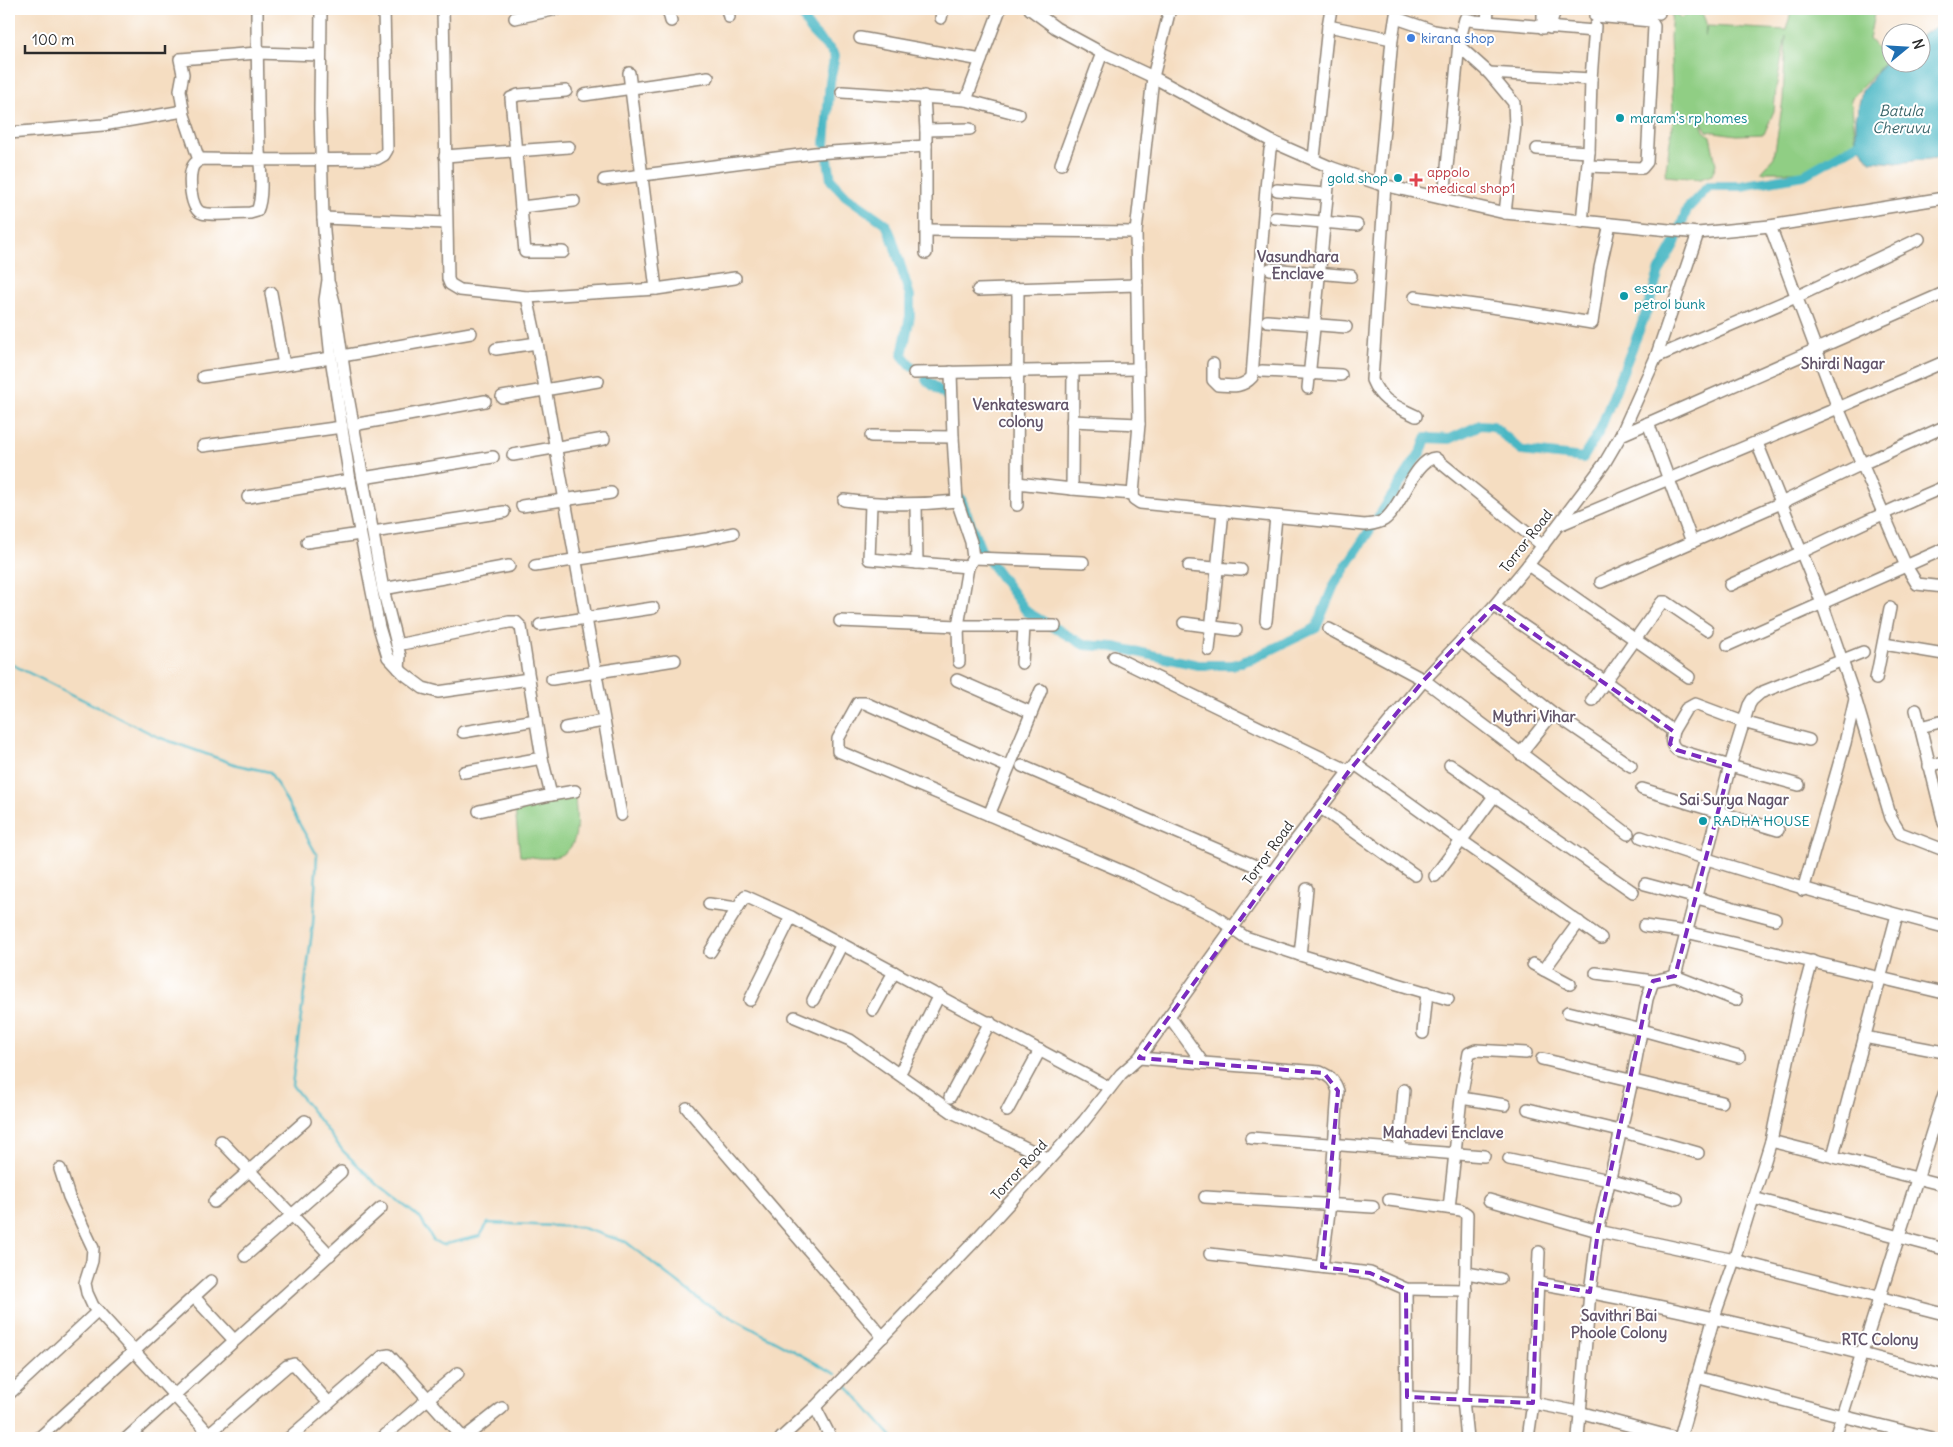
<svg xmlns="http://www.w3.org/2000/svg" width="1953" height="1447" viewBox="0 0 1953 1447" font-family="Delius,sans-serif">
<rect width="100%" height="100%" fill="#fff"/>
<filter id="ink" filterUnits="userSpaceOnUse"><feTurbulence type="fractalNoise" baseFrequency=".02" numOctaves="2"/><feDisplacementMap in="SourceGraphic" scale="10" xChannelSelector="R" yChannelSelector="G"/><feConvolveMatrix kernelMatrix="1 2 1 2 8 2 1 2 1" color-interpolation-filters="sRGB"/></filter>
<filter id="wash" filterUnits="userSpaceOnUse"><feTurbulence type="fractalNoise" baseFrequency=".0096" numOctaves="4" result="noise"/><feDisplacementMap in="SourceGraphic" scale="20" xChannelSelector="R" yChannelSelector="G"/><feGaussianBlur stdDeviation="1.12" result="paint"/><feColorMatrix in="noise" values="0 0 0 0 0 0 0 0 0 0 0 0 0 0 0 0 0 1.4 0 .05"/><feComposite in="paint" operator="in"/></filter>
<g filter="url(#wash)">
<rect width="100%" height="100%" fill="#f5ddc1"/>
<!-- green -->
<g fill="#90ce84" stroke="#5e7c58">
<path d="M1792 9H1875L1869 39 1887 60 1851 99 1856 142 1810 172H1761L1774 157 1783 100 1786 36 1776 88 1774 111 1764 134 1737 135 1707 131 1700 119 1704 131 1710 136 1716 164 1712 175 1700 179 1665 176 1673 120 1688 118 1695 114 1682 117 1673 116 1670 37 1672 11 1681 18 1690 12 1703 15 1706 23 1705 37 1707 26 1786 30Z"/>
<path d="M575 795C576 821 584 855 548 858 539 859 529 856 520 856L515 809Z"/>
</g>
<!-- water -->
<path fill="#49b7c4" stroke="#3a7178" d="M1944 26V157L1898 163 1870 161 1856 142V118L1862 91 1890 56V62H1920L1921 35 1934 28Z"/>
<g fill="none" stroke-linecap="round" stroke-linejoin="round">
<!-- stream -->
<g stroke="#49b7c4" stroke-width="2.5">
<path d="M9 663 158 737 237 765 270 772 317 855 313 924 292 1085 343 1151 378 1185 420 1218 433 1240 442 1245 480 1236 488 1223 579 1227 626 1242 701 1301 836 1374"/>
<path d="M847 1386 893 1438"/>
</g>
<!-- canal -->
<g stroke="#49b7c4" stroke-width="10">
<path d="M803 9C803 30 823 40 835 55L830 81 825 144"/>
<path d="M828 160 831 180 846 196 886 224 892 238 910 296V316L902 355 911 366"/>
<path d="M926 380 949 398 951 408"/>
<path d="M961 499 981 550 1027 612 1084 645 1114 647 1198 665H1233L1254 658 1316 628 1334 585 1422 450 1426 438 1450 439 1480 425 1493 426 1522 451 1583 458 1599 432 1646 313 1659 272 1675 243 1687 209 1709 186H1741L1804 175 1865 140"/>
</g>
</g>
</g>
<g filter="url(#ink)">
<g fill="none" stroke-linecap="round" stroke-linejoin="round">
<defs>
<g id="minor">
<path d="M257 9C257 56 258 103 259 150 260 167 264 196 257 211L250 213C239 213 212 216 202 213 190 210 188 176 193 166 195 162 198 161 202 159 260 160 319 160 377 159L384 155 387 150 384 9"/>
<path d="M321 9 320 111 323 218 328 280 325 300 331 358 350 480 379 627 388 657 403 673 423 688 438 692 529 679 542 758 551 795"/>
<path d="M443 9 448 279 450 284 460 290 527 297 537 343 621 815"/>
<path d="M668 9 671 21"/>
<path d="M727 9 729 17"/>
<path d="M1030 9 1056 28 1102 53 1153 77 1273 142 1330 167 1379 184 1505 213 1698 233 1770 226 1944 198"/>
<path d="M1170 9 1153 77 1136 232 1139 424 1133 494 1134 499 1140 503 1365 525C1372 524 1378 524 1384 520 1401 508 1415 459 1435 458L1543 546"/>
<path d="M1625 10 1659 13"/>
<path d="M515 18 557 9"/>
<path d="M941 18 943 9"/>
<path d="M1396 18 1434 31 1451 34 1459 43"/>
<path d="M1487 22 1488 9"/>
<path d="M1328 26 1331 9"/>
<path d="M1543 28V9"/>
<path d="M1550 28 1555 9"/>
<path d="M860 38 981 60"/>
<path d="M1459 46 1489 73 1514 103 1515 126 1505 213"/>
<path d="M629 73 656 289"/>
<path d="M1489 73 1591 79 1589 152 1582 222"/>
<path d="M1591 79 1595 26"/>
<path d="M842 92 966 100 1019 114"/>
<path d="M584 95 708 77"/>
<path d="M924 96 926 130V253"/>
<path d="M966 100 1000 9"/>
<path d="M926 130 970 129"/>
<path d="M9 133 103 125 183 111"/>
<path d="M1537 149 1589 152"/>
<path d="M445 156 569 147"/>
<path d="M1314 158 1328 26 1392 39"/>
<path d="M199 160 184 115 180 90 183 74 180 59 257 53 320 55"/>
<path d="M1061 164 1102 53"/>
<path d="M1588 166 1642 168 1647 162 1654 26 1651 21 1595 16"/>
<path d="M604 180 815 153 926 146"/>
<path d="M1379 184 1392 39 1397 9"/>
<path d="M1385 185 1372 380C1381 402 1396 406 1416 416"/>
<path d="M1277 190 1327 194"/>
<path d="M1444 198 1459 43 1465 19 1475 21 1594 31"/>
<path d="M521 207 574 201"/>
<path d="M323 218 446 223"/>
<path d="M1275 218 1357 225"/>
<path d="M1770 226 1838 408 1906 566 1917 584 1944 587"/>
<path d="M927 230 1136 232"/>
<path d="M563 252H525L511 98 518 95 566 91"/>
<path d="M1270 269 1351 276"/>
<path d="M329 284 334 302 347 391 383 589 400 656 399 669"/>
<path d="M978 290 1137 285"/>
<path d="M271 293 284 365"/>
<path d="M527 297 656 289 735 278"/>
<path d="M1415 297 1513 310 1592 323 1600 268 1610 224"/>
<path d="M1267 321 1346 327"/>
<path d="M496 349 537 343"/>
<path d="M342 356 471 333"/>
<path d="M1656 357 1796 297 1919 239"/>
<path d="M1213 364V380L1218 385C1232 386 1242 388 1252 377L1266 188 1270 150 1273 142"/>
<path d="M1262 371 1341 375"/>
<path d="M951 372 953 437 957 501 971 542 973 558 968 567 958 626 959 662"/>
<path d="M914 373 1138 369"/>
<path d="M203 377 331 358"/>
<path d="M1308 388 1330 167"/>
<path d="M502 397 598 381"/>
<path d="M1072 421 1139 424"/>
<path d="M1648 423 1692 542"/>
<path d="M353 425 485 401"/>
<path d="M1621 435 1944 293"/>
<path d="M871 436 953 437"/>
<path d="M1757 443 1822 603 1855 698 1891 818 1900 833 1944 850"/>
<path d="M203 446 342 427"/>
<path d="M513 455 604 439"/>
<path d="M363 478 493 457"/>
<path d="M1017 483 1072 489 1073 370"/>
<path d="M1072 489 1133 494"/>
<path d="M248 497 350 480"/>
<path d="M844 500C882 505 919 505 957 501"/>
<path d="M871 504 869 559 968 567"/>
<path d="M916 505 917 563"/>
<path d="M1017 505 1018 289"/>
<path d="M522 506 611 493"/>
<path d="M1559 525 1838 408 1944 362"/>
<path d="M373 532 504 512"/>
<path d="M307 542 360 534"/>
<path d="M973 558 1083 562"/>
<path d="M1528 565 1689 677"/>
<path d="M535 566 706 539 733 533"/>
<path d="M1189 566 1241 570"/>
<path d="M1601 582 1781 503 1862 464 1944 427"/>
<path d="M1730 585C1802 553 1872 517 1944 487"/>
<path d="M383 589 509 566"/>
<path d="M1494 606 1606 682 1673 731C1671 740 1670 744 1677 750L1730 766 1675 976"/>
<path d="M840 621 958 626H1055"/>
<path d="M1266 621 1276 517"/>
<path d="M1184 623 1236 630"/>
<path d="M540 625 653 608"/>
<path d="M1329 629 1424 680 1628 834"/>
<path d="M1461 641 1553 713 1631 766"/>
<path d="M1884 644 1944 654"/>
<path d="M397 645 509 622H516L521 627 529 679"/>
<path d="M1728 645 1944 549"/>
<path d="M1209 650 1223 511"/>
<path d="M1114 657 1349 771"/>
<path d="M1022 663 1024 626"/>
<path d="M552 679 675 660"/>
<path d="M1876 679 1890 608"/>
<path d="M957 680 1030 712"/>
<path d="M1592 700 1662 602H1666L1707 630"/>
<path d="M1916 710 1944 823"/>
<path d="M1920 727 1944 721"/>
<path d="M565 728 603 721"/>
<path d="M1673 731 1686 709 1695 704 1743 722 1809 740"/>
<path d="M463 732 536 720"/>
<path d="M1520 754 1553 713"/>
<path d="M1355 764 1462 841 1601 938"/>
<path d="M1450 765 1633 892"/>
<path d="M1022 766 1272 873"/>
<path d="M1929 766 1944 762"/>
<path d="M1008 767 865 703H858L838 739V751L1131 875 1213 915 1245 937 1300 955 1448 999"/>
<path d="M464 772 542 758"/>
<path d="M1799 785 1730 766 1749 705 1752 700 1760 693 1863 652"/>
<path d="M1642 789 1778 830"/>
<path d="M1321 808 1415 875"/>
<path d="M479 811 551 795 575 791"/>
<path d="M989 815 1041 690"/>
<path d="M1641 837C1741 872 1842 900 1944 927"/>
<path d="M1435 876 1495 795"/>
<path d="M1645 884 1775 919"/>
<path d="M1803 890 1845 743 1855 699"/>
<path d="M709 904 737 908"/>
<path d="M1644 926 1686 932 1944 993"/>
<path d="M710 952 745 896 791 917 1110 1088"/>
<path d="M1300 955 1307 889"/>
<path d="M1533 964 1570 984"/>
<path d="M1544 970 1579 922"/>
<path d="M1596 973 1653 981"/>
<path d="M750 1000 791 917"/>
<path d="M813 1000 842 944"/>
<path d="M873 1010 894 972"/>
<path d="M1568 1012 1642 1030 1739 1057"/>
<path d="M1169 1016 1203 1063"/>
<path d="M795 1017 850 1040 952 1112 1049 1159"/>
<path d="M1423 1033 1427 992"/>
<path d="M1864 1037 1944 1052"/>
<path d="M1139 1058 1320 1072C1330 1076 1335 1081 1338 1091L1330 1204 1322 1267"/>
<path d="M1542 1059 1722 1102"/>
<path d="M902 1069 939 995"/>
<path d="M950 1097 990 1022"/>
<path d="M1461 1098 1505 1105"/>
<path d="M687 1108 883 1337"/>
<path d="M1528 1109 1620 1131 1698 1153"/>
<path d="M1007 1111 1040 1050"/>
<path d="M1251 1138 1484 1156"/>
<path d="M221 1141 330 1255"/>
<path d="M1771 1141 1944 1185"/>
<path d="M1399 1150 1404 1090"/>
<path d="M1833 1156 1897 915"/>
<path d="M1509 1159 1609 1180 1677 1199"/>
<path d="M60 1169 69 1197 93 1248 92 1261 85 1283 87 1293 93 1306 213 1438"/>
<path d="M1205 1197 1373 1207"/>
<path d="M1753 1198 1944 1249"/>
<path d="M1389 1200 1461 1210 1467 1214 1463 1400 1467 1438"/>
<path d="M1489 1200 1598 1231 1734 1260 1944 1314"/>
<path d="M214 1202 305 1121"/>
<path d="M1449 1208 1461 1098 1469 1053 1476 1050 1526 1053"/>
<path d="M1539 1252 1533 1403 1579 1412 1676 1438"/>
<path d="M1210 1254 1370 1273 1406 1289 1466 1290"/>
<path d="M245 1256 341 1172"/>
<path d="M1467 1273 1500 1279"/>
<path d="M1538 1283C1675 1307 1810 1339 1944 1376"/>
<path d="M1406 1289 1407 1438"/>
<path d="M194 1297 234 1340"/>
<path d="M1696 1377 1842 1416 1932 1438"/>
<path d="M9 1394 98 1311"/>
<path d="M1407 1397 1533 1403 1528 1438"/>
<path d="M815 1407 831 1438"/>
<path d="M39 1438 211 1281"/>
<path d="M127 1438 381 1208"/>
<path d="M204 1438 287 1366 294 1364 329 1403"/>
<path d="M289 1438 383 1356 389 1355 463 1438"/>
<path d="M382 1438 458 1373"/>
<path d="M464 1438 502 1408"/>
<path d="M781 1438 815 1407 971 1245 1084 1121 1121 1074 1139 1058 1292 845 1349 771 1424 680 1494 606 1528 565 1604 464 1621 435 1656 357 1698 233"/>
<path d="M1578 1438 1590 1292 1598 1231 1632 1081 1647 999 1653 981 1675 976 1736 1000"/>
<path d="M1680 1438 1714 1317 1734 1260 1771 1141 1799 1009 1812 961"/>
<path d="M1835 1438 1944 1094"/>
</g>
</defs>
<!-- minor casing -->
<use href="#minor" stroke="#908476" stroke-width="14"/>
<!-- minor -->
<use href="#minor" stroke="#fff" stroke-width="11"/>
</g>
</g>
<!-- marked area -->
<path fill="none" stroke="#7b2cbf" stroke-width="4" stroke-dasharray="10 6" stroke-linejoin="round" d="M1494 606 1673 731 1670 744 1677 750 1730 766 1675 976 1653 981 1647 999 1598 1231 1590 1292 1537 1283 1533 1403 1407 1397 1406 1289 1370 1273 1322 1267 1338 1091 1324 1073 1139 1058 1349 771 1424 680Z"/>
<!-- markers -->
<circle fill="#3f7fe0" stroke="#fff" stroke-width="2" cx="1411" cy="38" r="5"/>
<g fill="#0f9aa8" stroke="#fff" stroke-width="2">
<circle cx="1620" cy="118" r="5"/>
<circle cx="1398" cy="178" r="5"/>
<circle cx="1624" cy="296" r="5"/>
<circle cx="1703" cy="821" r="5"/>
</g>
<path fill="#e0444e" stroke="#fff" stroke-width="2" d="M1413.5 172.5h5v5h5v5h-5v5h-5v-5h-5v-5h5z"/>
<g text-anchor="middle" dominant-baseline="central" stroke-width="4" stroke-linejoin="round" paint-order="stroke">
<!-- shop labels -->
<g font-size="14" fill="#366cbe" stroke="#fff" text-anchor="start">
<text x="1421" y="38">kirana shop</text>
</g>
<!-- culture labels -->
<g font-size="14" fill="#0d838f" stroke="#fff" text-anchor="start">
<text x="1630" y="118">maram's rp homes</text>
<text x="1388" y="178" text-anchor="end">gold shop</text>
<text x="1634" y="288">essar<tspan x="1634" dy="16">petrol bunk</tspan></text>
<text x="1713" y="821">RADHA HOUSE</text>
</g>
<!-- health labels -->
<g font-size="14" fill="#be3a42" stroke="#fff" text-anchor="start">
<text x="1427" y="172">appolo<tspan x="1427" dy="16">medical shop1</tspan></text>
</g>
<!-- street labels -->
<g font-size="14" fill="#2b2b2b" stroke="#fff">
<text transform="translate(1526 541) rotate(-52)">Torror Road</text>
<text transform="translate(1268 853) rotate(-54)">Torror Road</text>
<text transform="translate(1019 1170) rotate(-48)">Torror Road</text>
</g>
<!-- water labels -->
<g font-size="15" font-style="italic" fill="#376368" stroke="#fff">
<text x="1901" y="110">Batula<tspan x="1901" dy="17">Cheruvu</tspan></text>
</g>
<!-- neighbourhood labels -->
<g font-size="15" font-weight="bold" fill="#625469" stroke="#fff">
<text x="1298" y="256">Vasundhara<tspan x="1298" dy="17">Enclave</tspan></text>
<text x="1843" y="363">Shirdi Nagar</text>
<text x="1021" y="404">Venkateswara<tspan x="1021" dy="17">colony</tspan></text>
<text x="1534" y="716">Mythri Vihar</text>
<text x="1734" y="799">Sai Surya Nagar</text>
<text x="1443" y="1132">Mahadevi Enclave</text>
<text x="1619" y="1315">Savithri Bai<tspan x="1619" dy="17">Phoole Colony</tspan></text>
<text x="1880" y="1339">RTC Colony</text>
</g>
</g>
<!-- margin -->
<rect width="1953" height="1447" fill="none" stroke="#fff" stroke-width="30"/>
<!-- north arrow -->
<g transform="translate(1906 48) rotate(72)"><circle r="24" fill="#ffffff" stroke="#aaaaaa"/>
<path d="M0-4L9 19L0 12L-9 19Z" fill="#1f6fb2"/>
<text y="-8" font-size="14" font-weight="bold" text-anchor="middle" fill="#2b2b2b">N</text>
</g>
<!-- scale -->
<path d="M25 45v8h140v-8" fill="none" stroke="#2b2b2b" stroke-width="2.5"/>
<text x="32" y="45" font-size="15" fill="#2b2b2b" stroke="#ffffff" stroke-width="4" paint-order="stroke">100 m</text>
</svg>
